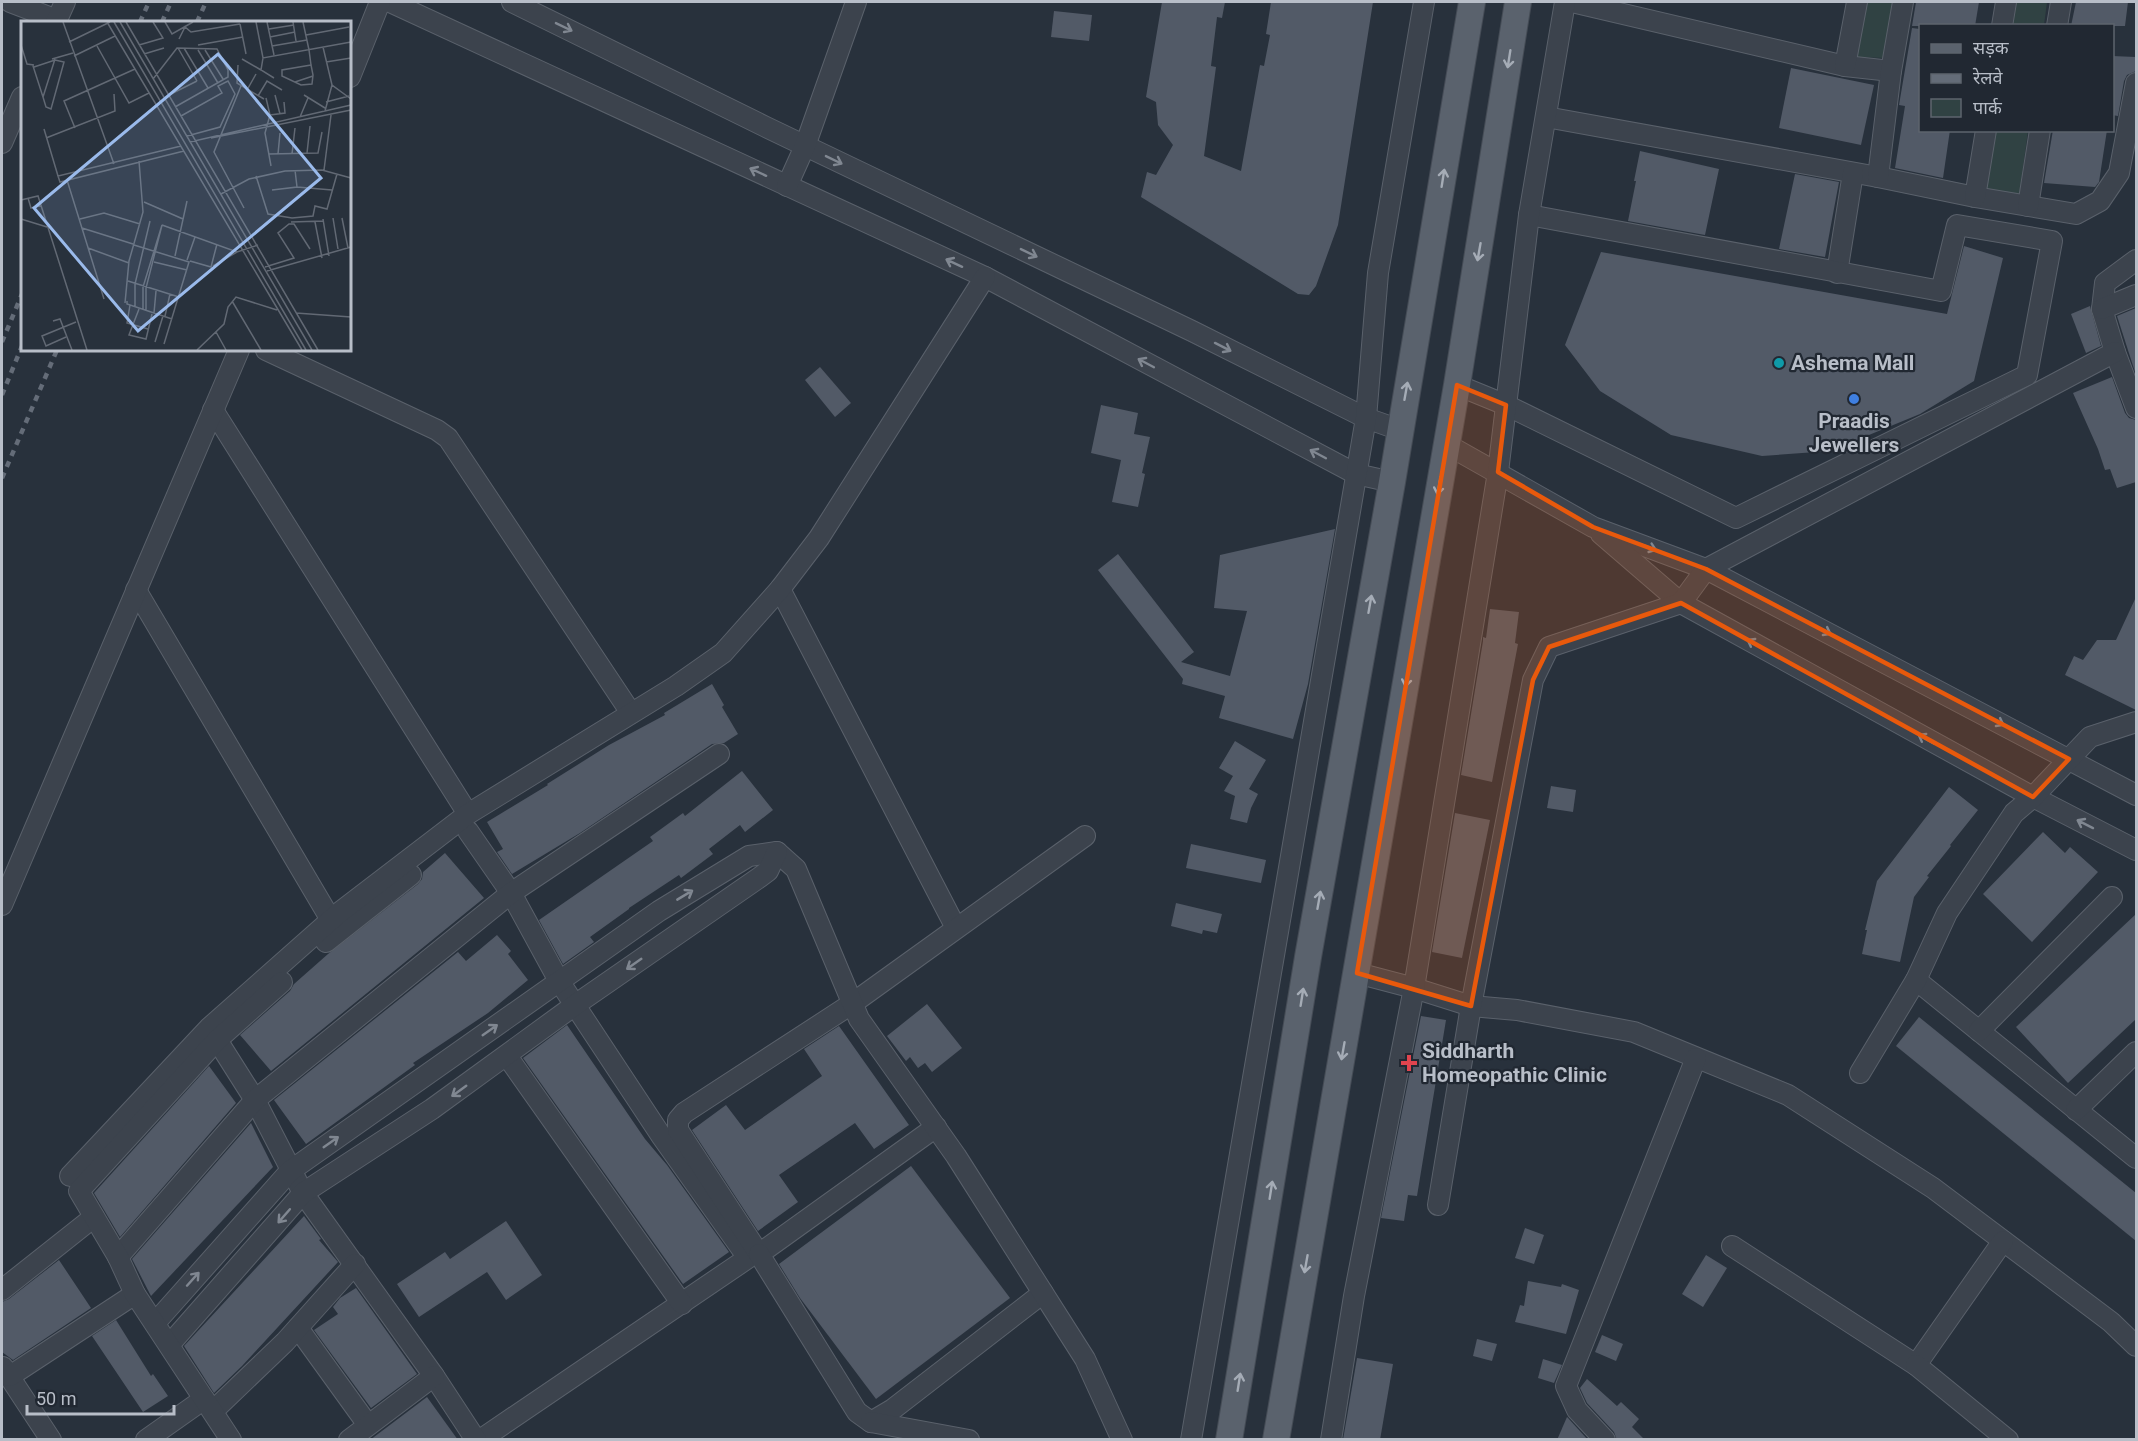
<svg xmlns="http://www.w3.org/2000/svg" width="2138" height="1441" viewBox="0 0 2138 1441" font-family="Roboto,'Noto Sans Devanagari',sans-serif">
<rect width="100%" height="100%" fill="#28313c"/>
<!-- green -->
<g fill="#304243">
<path d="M1866 2H1896L1885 58 1857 57Z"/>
<path d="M2014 2H2047L2044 25 2010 26Z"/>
<path d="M1994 131H2028L2019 197 1985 190Z"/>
</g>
<!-- building -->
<g fill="#525a67">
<path d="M1162 2H1225L1222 18 1217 17 1211 66 1216 67 1204 156 1241 171 1260 65 1264 66 1270 35 1266 34 1271 2H1373L1338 225 1316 286 1309 295 1298 294 1141 197 1147 172 1156 175 1173 145 1158 125 1156 102 1146 97Z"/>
<path d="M1916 2H1979L1975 26H1912Z"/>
<path d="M2076 2H2128L2125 26H2071Z"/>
<path d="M1054 11 1092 15 1089 41 1051 37Z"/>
<path d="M1912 28 1920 29V130H1950L1943 178 1895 168 1905 106 1899 105Z"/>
<path d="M2112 56 2136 57V71L2127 75 2124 81 2118 116 2112 115Z"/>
<path d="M1791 68 1874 85 1861 145 1779 128Z"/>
<path d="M2053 130H2107L2099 182 2095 187 2044 183Z"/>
<path d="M1640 151 1719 169 1705 235 1628 221 1636 181H1634Z"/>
<path d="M1795 174 1839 182 1825 257 1779 249Z"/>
<path d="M1964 246 2003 258 1974 381 1920 414 1830 451 1762 456 1671 435 1600 391 1565 345 1601 252 1947 314Z"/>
<path d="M2090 306 2101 346 2086 353 2071 314Z"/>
<path d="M2136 308V375L2117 316Z"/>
<path d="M820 367 851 403 835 417 805 380Z"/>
<path d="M2112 377 2125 413 2129 418 2136 420V482L2117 488 2110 469 2105 470 2098 449 2073 393Z"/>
<path d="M1101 405 1138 413 1134 434 1150 437 1142 473 1145 474 1138 507 1112 502 1121 460 1091 453Z"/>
<path d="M1335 529 1308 684 1293 739 1219 718 1225 696 1182 684 1183 679 1098 570 1118 554 1194 652 1181 662 1230 676 1247 611 1214 608 1220 555Z"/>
<path d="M2136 597V710L2065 675 2074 656 2083 660 2097 640H2116Z"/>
<path d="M1490 609 1519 612 1515 643 1518 644 1492 782 1461 775 1483 641V637L1486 638Z"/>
<path d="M712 684 724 705 722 707 738 734 724 743 712 744 580 833 512 874 497 852 503 849 487 822 548 785 547 784 609 745 665 715 664 713Z"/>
<path d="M1235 741 1266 760 1249 789 1258 794 1251 808 1247 823 1230 819 1235 796 1224 791 1233 776 1219 768Z"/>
<path d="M742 771 773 810 745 832 740 825 709 849 713 854 681 878 679 875 629 908V909L590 937 594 942 563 964 539 920 653 841 650 837 683 813 685 816Z"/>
<path d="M1551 786 1576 790 1573 812 1547 808Z"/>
<path d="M1949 787 1978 810 1950 845 1951 846 1927 876 1929 877 1914 897 1900 962 1862 954 1867 930H1865L1877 881Z"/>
<path d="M1455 813 1490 820 1462 958 1432 952Z"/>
<path d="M2043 832 2065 853 2070 847 2098 872 2032 942 1983 894Z"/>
<path d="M1191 844 1266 860 1261 883 1186 868Z"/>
<path d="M445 853 484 898 271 1071 240 1035 290 991 294 984 328 954 418 884 422 879 423 872Z"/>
<path d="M1176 903 1222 914 1217 933 1203 930 1202 934 1171 926Z"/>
<path d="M2136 914V1019L2068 1083 2016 1027Z"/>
<path d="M497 935 511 951 508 954 528 980 488 1013 413 1063 415 1065 306 1144 274 1100 458 952 466 961Z"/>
<path d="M927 1004 962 1048 932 1072 925 1063 918 1068 910 1057 906 1061 887 1036Z"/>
<path d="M1421 1016 1446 1020 1417 1196 1408 1195 1404 1221 1381 1218Z"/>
<path d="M1919 1017 2136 1193V1241L1896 1046Z"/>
<path d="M567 1025 645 1139 667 1165 729 1252 683 1284 523 1058Z"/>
<path d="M839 1026 909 1125 874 1149 855 1123 779 1175 798 1202 758 1231 692 1130 726 1105 745 1130 822 1076 804 1049Z"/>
<path d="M209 1066 236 1103 120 1237 94 1193Z"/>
<path d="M251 1123 273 1167 151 1296 132 1259Z"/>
<path d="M911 1166 1010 1298 876 1399 800 1298 779 1264Z"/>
<path d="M304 1216 321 1239 319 1240 338 1262 242 1366 214 1393 184 1346Z"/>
<path d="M506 1221 542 1275 506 1300 487 1272 419 1317 397 1284 445 1252 450 1259Z"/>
<path d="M1525 1228 1544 1235 1534 1264 1515 1258Z"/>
<path d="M1706 1255 1727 1268 1703 1307 1682 1294Z"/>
<path d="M59 1260 91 1308 13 1360 2 1352V1302L9 1299Z"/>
<path d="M1528 1281 1561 1287 1562 1284 1579 1290 1566 1334 1515 1322 1520 1305 1524 1306Z"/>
<path d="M356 1288 417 1374 371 1408 314 1330 338 1314 333 1307 340 1298Z"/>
<path d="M116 1320 151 1376 153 1374 168 1396 143 1412 92 1336Z"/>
<path d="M1602 1335 1623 1344 1616 1361 1595 1352Z"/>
<path d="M1477 1339 1497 1344 1492 1361 1473 1356Z"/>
<path d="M1357 1358 1393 1364 1380 1440H1343Z"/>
<path d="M1543 1359 1562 1365 1554 1383 1538 1378Z"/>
<path d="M1587 1379 1617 1406 1621 1402 1639 1419 1632 1427 1645 1440H1617L1614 1432 1587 1403 1580 1388Z"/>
<path d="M427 1397 458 1440H370Z"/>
<path d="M1567 1417 1568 1418 1588 1440H1557Z"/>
</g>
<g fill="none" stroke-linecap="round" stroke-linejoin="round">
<defs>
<g id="minor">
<path d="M10 2 57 20"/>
<path d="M390 2 985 277 1356 474 1392 482"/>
<path d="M512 2 766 127 1192 331 1366 418 1400 430"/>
<path d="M1572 2 1845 66 1891 71"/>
<path d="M56 22 65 2"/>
<path d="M2002 26 2006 2"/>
<path d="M2057 26 2061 2"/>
<path d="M1845 66 1857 2"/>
<path d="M350 77 380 2"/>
<path d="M1546 117 1878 177 1975 197 2076 214 2100 201 2119 173 2136 83"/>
<path d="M2 143 22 97"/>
<path d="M1878 177 1891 71 1903 2"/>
<path d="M787 186 805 146 856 2"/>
<path d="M1975 197 1986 130"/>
<path d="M2028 206 2040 130"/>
<path d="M2136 260 2105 283 2102 309 2115 352 2136 408"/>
<path d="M1837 273 1853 173"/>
<path d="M2102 309 2136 295"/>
<path d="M266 350 437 430 448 438 631 713"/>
<path d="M1457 385 1506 405 1736 518 2027 375 2052 241 1957 225 1941 291 1529 215"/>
<path d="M213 410 468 814"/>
<path d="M1446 444 1593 527 1706 569 2136 795"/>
<path d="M1601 534 1681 603 2033 797 2136 850"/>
<path d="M780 589 956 928"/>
<path d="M136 590 331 920"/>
<path d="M468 831 511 893 559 981 662 1137 748 1258 480 1440"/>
<path d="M2 905 239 350"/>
<path d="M326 942 411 875"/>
<path d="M1357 973 1414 988 1471 1006 1517 1010 1634 1032 1788 1095 1933 1188 2111 1322 2136 1346"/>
<path d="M1916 980 2136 1158"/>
<path d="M1979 1031 2112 897"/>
<path d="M217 1040 255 1100 303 1193 434 1376 476 1440"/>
<path d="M507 1056 682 1304"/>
<path d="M1860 1073 1916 980 1947 913 2014 813 2033 797 2090 737 2136 722"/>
<path d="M2076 1110 2136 1052"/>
<path d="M936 1127 759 1254 678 1130V1120L684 1113 853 1003 1085 836"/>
<path d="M70 1176 209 1028 340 912 468 814 676 686 723 653 780 589 819 538 985 277"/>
<path d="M1438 1205 1471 1006 1533 680 1549 647 1681 603 1706 569 2115 352"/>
<path d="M1732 1246 1916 1365 2003 1241"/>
<path d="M759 1254 857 1412 871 1422 893 1409 1043 1293"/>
<path d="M118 1257 255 1100 511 893 719 754"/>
<path d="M2 1290 94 1217"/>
<path d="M155 1323 290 1171 659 911 749 856 777 852 796 869 859 1019 956 1156 1085 1359 1122 1440"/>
<path d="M298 1328 368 1425"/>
<path d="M170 1344 303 1193 432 1109 575 1005 760 877 768 871 777 852"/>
<path d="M1916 1365 2008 1440"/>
<path d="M3 1367 51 1440"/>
<path d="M2 1374 10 1376 135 1294"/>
<path d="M213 1411 285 1342 355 1264"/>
<path d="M871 1422 969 1440"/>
<path d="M146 1440 204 1399"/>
<path d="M231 1440 135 1294 118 1257 79 1191 217 1040 282 982"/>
<path d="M349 1440 434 1376"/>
<path d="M1191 1440 1366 418 1378 273 1424 2"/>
<path d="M1331 1440 1354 1296 1414 988 1498 472 1529 215 1565 2"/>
<path d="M1605 1440 1577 1410 1566 1386 1696 1058"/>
</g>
<g id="major">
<path d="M1229 1440 1308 957 1392 482 1472 2"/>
<path d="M1276 1440 1457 385 1518 2"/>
</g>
</defs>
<!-- minor casing -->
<use href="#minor" stroke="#5a616b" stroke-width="22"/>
<!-- major casing -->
<use href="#major" stroke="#454c56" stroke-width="28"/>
<!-- minor -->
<use href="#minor" stroke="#3c434d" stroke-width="20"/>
<!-- major -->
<use href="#major" stroke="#5a626d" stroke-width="26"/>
<!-- rail -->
<g stroke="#646c78" stroke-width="4.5" stroke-dasharray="6 6" stroke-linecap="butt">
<path d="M140 22 149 2"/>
<path d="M162 22 171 2"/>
<path d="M197 22 206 2"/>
<path d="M2 342 22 294"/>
<path d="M2 395 22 346"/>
<path d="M2 478 57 350"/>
</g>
</g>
<!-- one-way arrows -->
<defs><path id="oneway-shaft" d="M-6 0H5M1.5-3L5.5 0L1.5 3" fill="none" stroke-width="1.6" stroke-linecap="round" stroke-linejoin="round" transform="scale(1.5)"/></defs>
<g stroke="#808791">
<use href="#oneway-shaft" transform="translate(564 27) rotate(26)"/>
<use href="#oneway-shaft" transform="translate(834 160) rotate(26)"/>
<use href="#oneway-shaft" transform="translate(758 172) rotate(-155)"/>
<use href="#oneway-shaft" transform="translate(1029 253) rotate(26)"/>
<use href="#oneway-shaft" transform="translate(954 263) rotate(-155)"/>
<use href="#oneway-shaft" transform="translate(1223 347) rotate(27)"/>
<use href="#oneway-shaft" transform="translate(1146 363) rotate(-152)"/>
<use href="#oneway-shaft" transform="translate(1318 454) rotate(-152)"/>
<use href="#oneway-shaft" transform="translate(1648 547) rotate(20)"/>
<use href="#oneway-shaft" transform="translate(1823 630) rotate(28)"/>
<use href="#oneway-shaft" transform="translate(1755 644) rotate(-151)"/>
<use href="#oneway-shaft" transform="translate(1996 721) rotate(28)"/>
<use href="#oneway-shaft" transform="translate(1926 739) rotate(-151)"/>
<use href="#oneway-shaft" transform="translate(2085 824) rotate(-153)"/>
<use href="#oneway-shaft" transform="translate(685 895) rotate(-31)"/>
<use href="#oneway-shaft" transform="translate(634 964) rotate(145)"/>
<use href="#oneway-shaft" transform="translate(490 1030) rotate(-35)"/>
<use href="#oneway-shaft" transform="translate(459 1091) rotate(144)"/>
<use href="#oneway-shaft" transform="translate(331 1142) rotate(-35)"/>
<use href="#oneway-shaft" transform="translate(284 1216) rotate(131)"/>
<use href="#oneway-shaft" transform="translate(193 1279) rotate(-48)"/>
</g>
<g stroke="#a5acb6">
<use href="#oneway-shaft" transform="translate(1509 59) rotate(99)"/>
<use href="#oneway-shaft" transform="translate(1443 178) rotate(-81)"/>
<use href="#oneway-shaft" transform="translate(1479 252) rotate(100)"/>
<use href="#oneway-shaft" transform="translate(1406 391) rotate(-80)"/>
<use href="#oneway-shaft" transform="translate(1439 486) rotate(100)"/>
<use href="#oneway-shaft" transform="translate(1370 604) rotate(-80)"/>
<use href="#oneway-shaft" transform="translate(1407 678) rotate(100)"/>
<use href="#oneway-shaft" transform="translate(1319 900) rotate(-80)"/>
<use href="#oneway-shaft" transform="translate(1302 997) rotate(-81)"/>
<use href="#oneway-shaft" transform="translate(1343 1051) rotate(100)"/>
<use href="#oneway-shaft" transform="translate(1271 1190) rotate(-81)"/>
<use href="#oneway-shaft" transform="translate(1306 1264) rotate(100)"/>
<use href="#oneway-shaft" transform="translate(1239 1382) rotate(-81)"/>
</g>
<!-- marked area -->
<path fill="#e8590c" fill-opacity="0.2" stroke="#e8590c" stroke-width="4.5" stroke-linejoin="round" d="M1457 385 1506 405 1498 472 1593 527 1706 569 2069 759 2033 797 1681 603 1549 647 1533 680 1471 1006 1357 973Z"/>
<!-- markers -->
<circle fill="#0f9aa8" stroke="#212832" stroke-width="2" cx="1779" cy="363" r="6"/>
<circle fill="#3f7fe0" stroke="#212832" stroke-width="2" cx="1854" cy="399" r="6"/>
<path fill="#e0444e" stroke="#212832" stroke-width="2" d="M1406 1054h6v6h6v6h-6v6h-6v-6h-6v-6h6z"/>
<g text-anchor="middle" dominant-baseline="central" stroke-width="4.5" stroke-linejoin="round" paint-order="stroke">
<!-- poi labels -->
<g font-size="21" font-weight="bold" fill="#b8bec8" stroke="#212832" text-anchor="start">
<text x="1791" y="363">Ashema Mall</text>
<text x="1854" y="421" text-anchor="middle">Praadis<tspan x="1854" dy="24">Jewellers</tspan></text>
<text x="1422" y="1051">Siddharth<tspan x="1422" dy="24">Homeopathic Clinic</tspan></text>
</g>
</g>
<!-- overview -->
<g transform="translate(21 21)">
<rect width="330" height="330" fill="#28313c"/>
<path fill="none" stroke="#626974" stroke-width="1.5" d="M42 1 93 143M86 1 281 329M93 1 285 329M99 1 291 329M105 1 297 329M144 1 151 13 172 1M235 1 242 37 330 21M246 1 253 34M272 1 275 20M282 1 288 29 290 44 292 54 291 63 280 64 261 55V49L290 44M219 3 225 33M248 8 273 4M285 14 328 6M249 16 274 11M158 18 164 6 170 11 219 3M48 21 89 1M0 24 6 43 13 44M118 24 142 17 132 1M177 24 222 16M76 25 108 82 128 72M251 25 286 19M302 26 311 64 330 78M157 27 176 60M163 27 187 67M177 29 197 62M184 29 202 58M123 33 143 27M53 35 94 15M242 37 240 49 253 57M31 38 52 32M221 38 240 49M305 41 330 37M12 44V45L22 76 25 86 30 88 43 41 34 39 13 46M217 44 216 62 243 78M132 58 156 27 196 28 207 49V56L154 86M274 61 292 55M220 65 193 131 223 187M226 69 235 53M148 74 176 60M254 74 259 93M283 74 304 87M237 75 246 60 261 69M22 76 34 38M245 77 249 94 244 112 250 145M305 81 328 75M304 90 311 64M249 94 264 92 263 81M160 95 201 72 197 65 207 60 214 73 199 106 166 115M279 96 287 77M54 107 43 80 114 48M23 108 37 155M25 117 94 90 93 73M190 117 330 89M169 121 330 84M160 125 37 155 39 161 163 130M286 132 289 105M248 133 297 132 301 111M257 133 259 112M271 133 274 107M303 149 310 94M235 155 247 193 271 197 292 195 294 185 306 188 316 153M46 159 83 278M276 166 311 169M251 169 276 166 274 149M200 173 228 158 264 150 301 149 330 157M7 177 10 187 20 184M0 179 17 175 66 329M123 181 162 198M312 197 317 228M321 197 327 227M0 198 26 206M59 198 83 192 119 203M302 198 308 235M270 201 302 200M294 201 301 237M141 204 216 231 237 224M61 207 112 223M113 224 168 241 143 323M67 227 108 242M154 235 166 180M166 239 174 216M169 240 190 246 196 223M133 241 166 249M192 245 216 231M244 246 273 237 257 212 268 203H273L289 228M246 250 330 226M107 260 158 276M106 280V283L151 298M211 280 240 329M104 282 108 240 122 191 118 140M109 284 106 302 127 308M114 286V263L129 200M118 288 108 314 125 318 131 293M122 289V266L141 204M125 290V267L141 204M133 292 135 270M275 292 330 296M144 295 149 273M32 300 39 298 51 329M195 311 205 329M45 316 25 325 21 315 55 301M134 321 142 295M176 329 203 303 207 286 215 276 256 289"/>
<path fill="#9abaeb" fill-opacity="0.15" stroke="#9abaeb" stroke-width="3" d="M197 33 300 157 117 310 13 187Z"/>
<rect width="330" height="330" fill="none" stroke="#b8bec8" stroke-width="3"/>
</g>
<!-- border -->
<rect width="2138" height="1441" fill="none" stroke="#b8bec8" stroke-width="6"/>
<!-- legend -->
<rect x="1919" y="24" width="195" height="108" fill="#212832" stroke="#5d646e" stroke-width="1.5"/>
<rect x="1931" y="44" width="30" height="9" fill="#5a626d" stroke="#5d646e" stroke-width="1.5"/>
<text x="1973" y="54" font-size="18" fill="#b8bec8">सड़क</text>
<rect x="1931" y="74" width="30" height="9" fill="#646c78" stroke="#5d646e" stroke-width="1.5"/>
<text x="1973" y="84" font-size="18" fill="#b8bec8">रेलवे</text>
<rect x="1931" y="99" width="30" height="18" fill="#304243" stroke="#5d646e" stroke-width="1.5"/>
<text x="1973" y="114" font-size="18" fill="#b8bec8">पार्क</text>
<!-- scale -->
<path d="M27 1405v9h147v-9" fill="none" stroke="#b8bec8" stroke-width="3"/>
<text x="36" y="1405" font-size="18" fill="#b8bec8" stroke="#212832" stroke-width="4.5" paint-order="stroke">50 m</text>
</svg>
